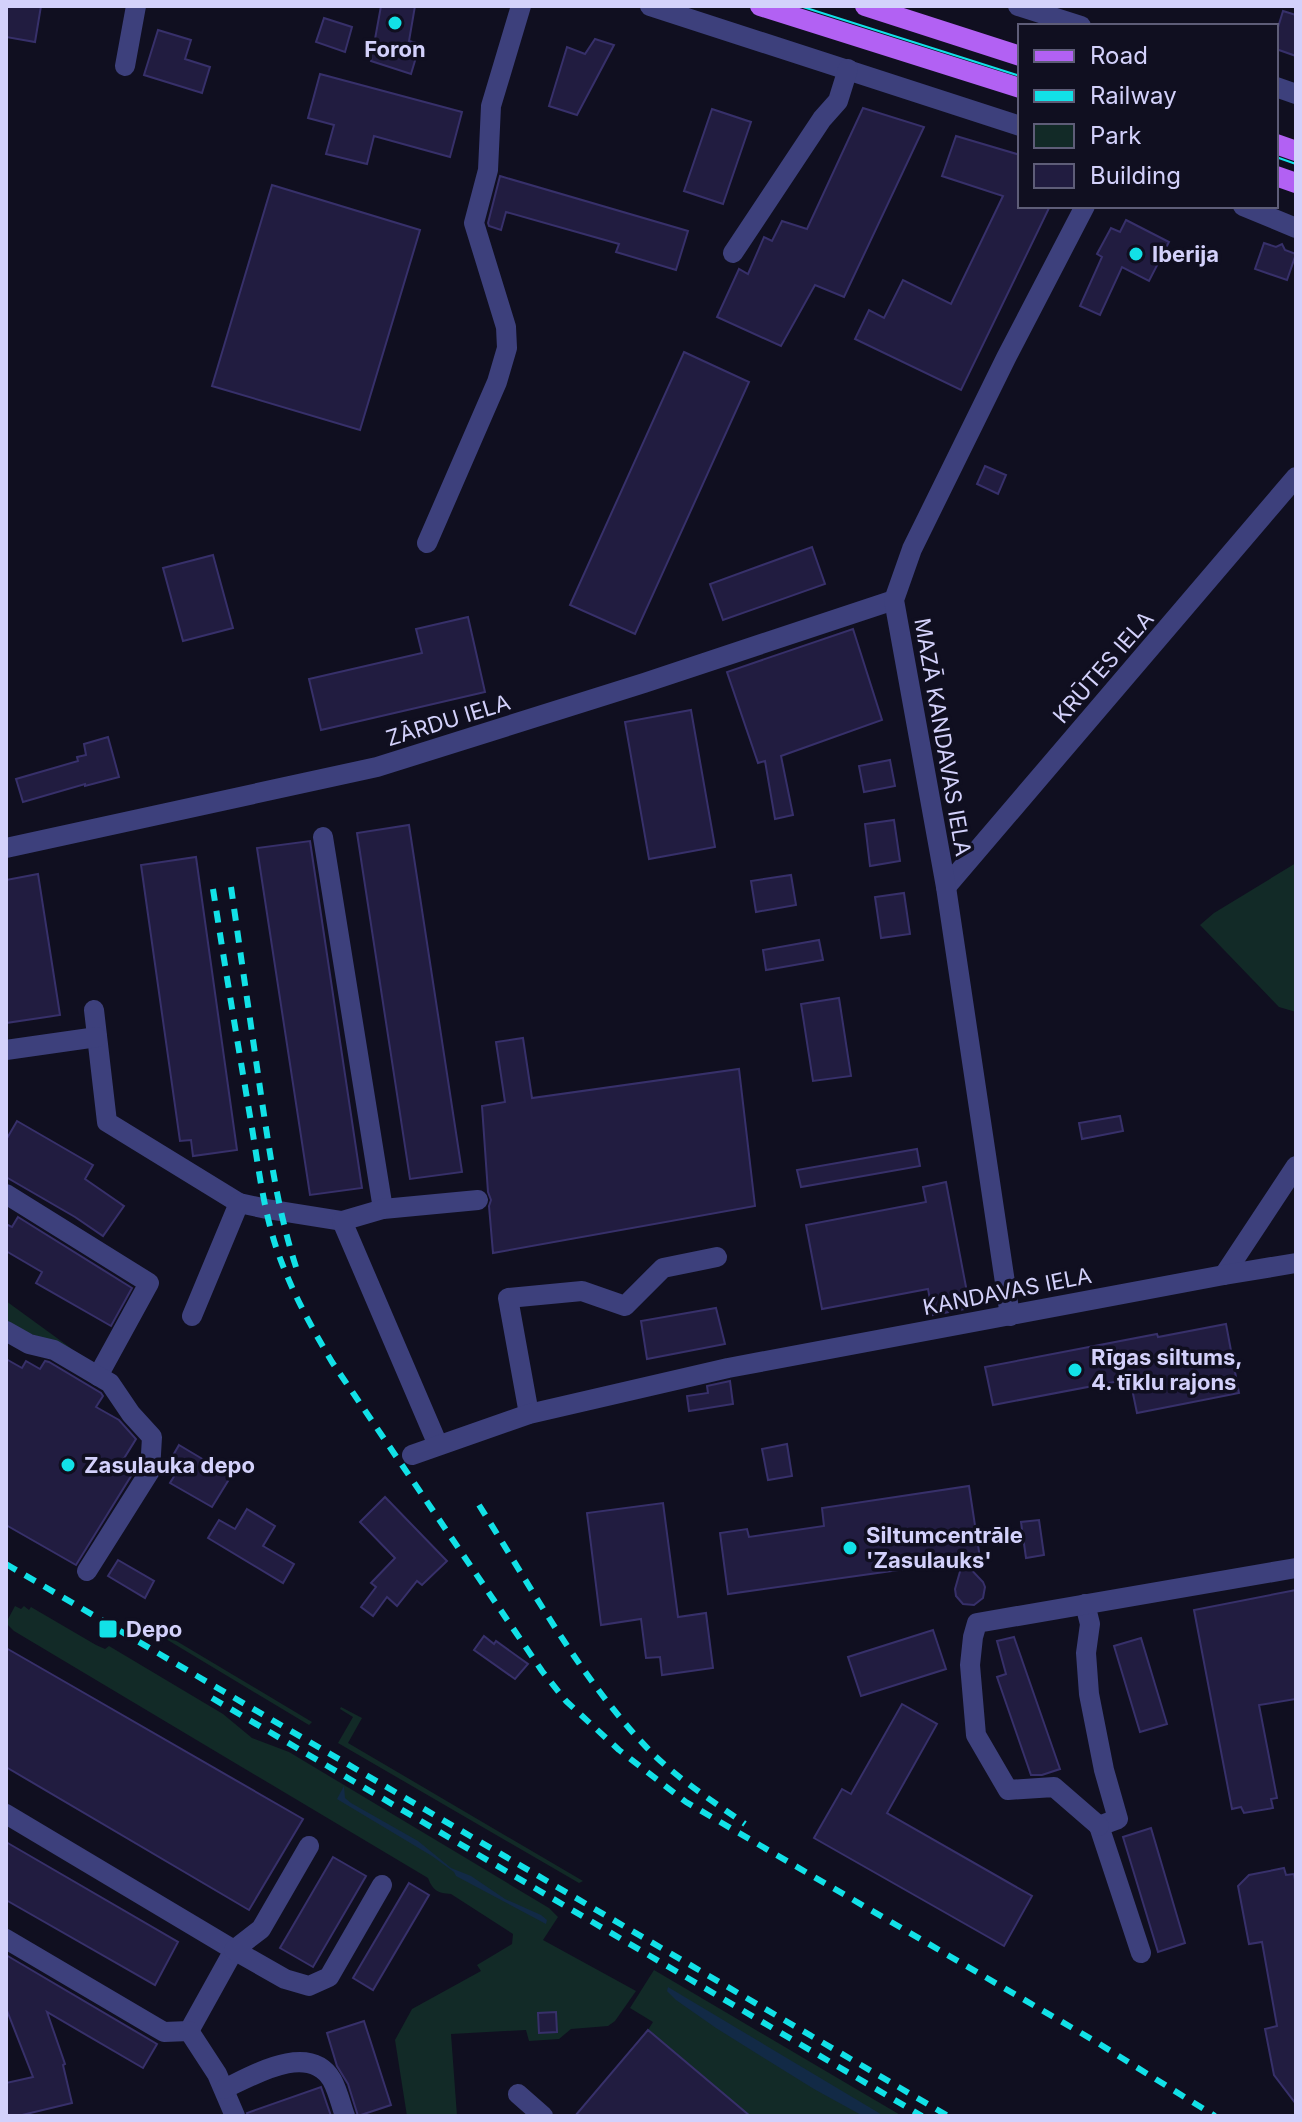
<svg xmlns="http://www.w3.org/2000/svg" width="1302" height="2122" viewBox="0 0 1302 2122" font-family="Inter,sans-serif">
<rect width="100%" height="100%" fill="#100f20"/>
<!-- green -->
<g fill="#122a27">
<path d="M1296 863V1012L1279 1007 1200 925 1214 913Z"/>
<path d="M6 1301 72 1349 6 1325Z"/>
<path d="M15 1606 21 1609 24 1606 29 1610 31 1607 96 1645 105 1649 109 1646 223 1714 252 1738 289 1752 549 1908 558 1917 543 1940 636 1991 615 2021 608 2026 571 2029 559 2039 529 2041 526 2030 451 2034 457 2116H407L395 2040 412 2009 481 1971 477 1965 512 1944 513 1934 451 1894C438 1893 433 1891 428 1878L14 1631 6 1623Z"/>
<path d="M161 1636H168L312 1722 309 1725Z"/>
<path d="M341 1707 362 1718 348 1743 583 1881 579 1883 338 1743 353 1717 340 1709Z"/>
<path d="M654 1970 902 2116H750L648 2030 653 2022 630 2008Z"/>
</g>
<!-- water -->
<g fill="#122a46">
<path d="M344 1786 345 1798 351 1803 418 1841 451 1868 471 1876 505 1899 541 1915 547 1920 546 1924 456 1876 454 1872 432 1856 337 1799Z"/>
<path d="M668 1987 884 2116H863L814 2089 716 2028 676 2000 667 1991Z"/>
</g>
<!-- building -->
<g fill="#211c40" stroke="#37306a" stroke-width="2">
<path d="M6 6H41L35 42 6 37Z"/>
<path d="M381 6H415L409 41 420 44 411 74 371 61Z"/>
<path d="M1283 11 1296 15V56L1276 49V34Z"/>
<path d="M324 18 352 27 345 52 316 42Z"/>
<path d="M158 30 191 40 185 59 210 67 202 93 144 75Z"/>
<path d="M595 39 614 45 577 115 549 106 567 47 585 54Z"/>
<path d="M320 74 462 112 450 157 374 136 367 164 326 154 334 125 308 118Z"/>
<path d="M863 108 924 127 844 297 815 285 781 346 717 317 739 269 748 274 764 237 772 241 782 221 807 229Z"/>
<path d="M712 109 751 122 723 204 684 191Z"/>
<path d="M956 136 1020 155V206H1050L961 390 855 339 869 310 884 318 903 280 951 304 1003 196 942 176Z"/>
<path d="M500 176 688 231 676 270 616 252 619 244 506 212 501 230 489 226 488 223Z"/>
<path d="M272 185 420 230 360 430 212 386Z"/>
<path d="M1126 220 1169 242 1149 281 1122 267 1100 315 1080 306 1102 257 1097 254 1111 228 1120 232Z"/>
<path d="M1264 243 1276 247 1282 244 1285 250 1296 254 1287 280 1255 269Z"/>
<path d="M684 352 749 382 635 634 570 605Z"/>
<path d="M985 466 1006 475 998 494 977 484Z"/>
<path d="M812 547 825 584 723 620 710 584Z"/>
<path d="M213 555 233 628 183 641 163 568Z"/>
<path d="M468 617 485 692 321 730 309 679 422 653 416 629Z"/>
<path d="M853 629 882 720 781 756 793 815 775 819 765 761 758 763 727 672Z"/>
<path d="M691 710 715 847 649 859 625 722Z"/>
<path d="M108 737 119 777 85 786V784L23 802 16 779 78 761 77 757 86 755 84 744Z"/>
<path d="M890 760 895 786 864 792 859 766Z"/>
<path d="M894 820 900 861 870 866 865 824Z"/>
<path d="M409 825 462 1172 410 1179 357 833Z"/>
<path d="M310 841 362 1188 310 1195 257 848Z"/>
<path d="M196 857 237 1150 193 1156 191 1140 180 1141 141 865Z"/>
<path d="M38 874 60 1015 6 1023V880Z"/>
<path d="M791 875 796 905 756 912 751 881Z"/>
<path d="M904 893 910 934 881 938 875 897Z"/>
<path d="M819 940 823 960 766 970 763 950Z"/>
<path d="M839 998 851 1076 813 1081 801 1004Z"/>
<path d="M523 1038 532 1098 739 1069 755 1206 493 1253 489 1206 491 1200 488 1192 482 1106 505 1102 496 1042Z"/>
<path d="M1120 1116 1123 1131 1082 1139 1079 1123Z"/>
<path d="M17 1121 93 1165 85 1179 124 1206 103 1236 75 1217 6 1177V1140Z"/>
<path d="M917 1149 920 1166 801 1187 797 1170Z"/>
<path d="M946 1182 970 1308 933 1315 928 1289 822 1309 806 1225 926 1202 923 1187Z"/>
<path d="M18 1217 132 1288 111 1326 36 1283 42 1272 6 1251V1224L12 1227Z"/>
<path d="M716 1308 725 1344 647 1359 641 1321Z"/>
<path d="M1226 1324 1239 1393 1137 1413 1130 1379 993 1405 985 1367 1157 1334 1158 1337Z"/>
<path d="M6 1359 22 1368 26 1361 40 1369 45 1361 49 1362 101 1393 103 1396 96 1407 119 1420 136 1439 123 1460 136 1468 76 1565 6 1525Z"/>
<path d="M730 1381 733 1404 689 1411 687 1396 708 1393 707 1386Z"/>
<path d="M787 1444 792 1476 768 1480 762 1449Z"/>
<path d="M179 1445 231 1476 212 1507 170 1483 181 1465 171 1459Z"/>
<path d="M969 1486 980 1558 963 1561 983 1582 985 1587 983 1598 974 1605 963 1604 956 1596 955 1589 963 1561 728 1594 720 1533 747 1529 749 1537 824 1526 822 1508Z"/>
<path d="M385 1497 447 1561 422 1585 417 1581 397 1606 387 1597 373 1616 361 1607 376 1587 371 1583 395 1558 360 1522Z"/>
<path d="M663 1503 678 1617 706 1613 713 1668 662 1675 660 1657 646 1658 641 1619 601 1625 587 1513Z"/>
<path d="M247 1509 275 1526 263 1546 294 1564 283 1583 208 1538 219 1520 235 1529Z"/>
<path d="M1039 1520 1044 1555 1026 1558 1021 1522Z"/>
<path d="M118 1560 154 1581 145 1598 108 1576Z"/>
<path d="M1296 1590V1699L1259 1705 1277 1798 1271 1799 1273 1808 1244 1813 1241 1807 1232 1809 1194 1610Z"/>
<path d="M933 1630 946 1669 861 1696 848 1657Z"/>
<path d="M484 1636 494 1644 496 1641 528 1664 515 1679 474 1650Z"/>
<path d="M1014 1637 1060 1769 1042 1775H1031L997 1677 1006 1674 997 1641Z"/>
<path d="M1141 1638 1167 1724 1140 1732 1114 1646Z"/>
<path d="M6 1648 303 1819 249 1910 6 1767Z"/>
<path d="M902 1704 937 1724 887 1813 1032 1896 1004 1946 814 1838 842 1789 851 1794Z"/>
<path d="M1151 1828 1185 1943 1158 1952 1123 1837Z"/>
<path d="M6 1842 178 1942 155 1985 6 1900Z"/>
<path d="M333 1857 366 1876 313 1967 280 1948Z"/>
<path d="M1284 1868 1286 1875 1294 1874 1296 1887V2104L1274 2075 1265 2029 1277 2026 1262 1942 1249 1944 1238 1886 1249 1875Z"/>
<path d="M409 1883 429 1895 373 1990 353 1978Z"/>
<path d="M6 1955 157 2044 143 2068 47 2012 65 2064 63 2065 72 2103 18 2116H6V2083L33 2077 6 2008Z"/>
<path d="M556 2012 557 2032 539 2033 538 2013Z"/>
<path d="M364 2021 391 2105 358 2116 348 2084 337 2066 327 2033Z"/>
<path d="M648 2030 750 2116H575Z"/>
<path d="M321 2087 331 2116H248L247 2113Z"/>
</g>
<g fill="none" stroke-linecap="round" stroke-linejoin="round">
<!-- minor -->
<g stroke="#3d407c" stroke-width="20">
<path d="M650 6 1020 126"/>
<path d="M1018 6 1081 26"/>
<path d="M125 66 136 6"/>
<path d="M1276 87 1296 94"/>
<path d="M1243 206 1296 228"/>
<path d="M733 253 822 119 838 101 848 69"/>
<path d="M427 543 497 382 507 348 506 327 474 223 488 170 491 106 521 6"/>
<path d="M323 837 383 1209"/>
<path d="M6 848 377 767 644 683 894 600"/>
<path d="M946 887 1296 477"/>
<path d="M94 1010 107 1122 239 1203"/>
<path d="M6 1050 97 1037"/>
<path d="M6 1194 149 1283 98 1376"/>
<path d="M1224 1275 1296 1166"/>
<path d="M192 1316 239 1203 267 1209 342 1221"/>
<path d="M1010 1316 946 887 894 600 912 549 1006 358 1085 206"/>
<path d="M6 1331 29 1344 54 1350 110 1383 131 1414 152 1437 150 1471 87 1571"/>
<path d="M529 1414 508 1298 582 1291 625 1306 663 1268 717 1257"/>
<path d="M438 1445 342 1221 383 1209 478 1200"/>
<path d="M412 1455 529 1414 728 1368 1224 1275 1296 1263"/>
<path d="M1085 1604 1090 1624 1086 1653 1089 1694 1104 1770 1118 1819 1099 1826 1141 1953"/>
<path d="M6 1814 234 1950 189 2031 164 2032 6 1939"/>
<path d="M1099 1826 1054 1787 1008 1790 976 1735 970 1665 973 1637 977 1623 1296 1568"/>
<path d="M309 1846 261 1929 234 1950 285 1979 309 1986 329 1977 382 1885"/>
<path d="M189 2031 217 2074 235 2116"/>
<path d="M224 2089C252 2076 309 2041 332 2080 338 2091 341 2105 345 2116"/>
<path d="M518 2094 543 2116"/>
</g>
<!-- major -->
<g stroke="#b261f3" stroke-width="20">
<path d="M760 6 1020 88"/>
<path d="M865 6 1020 56"/>
<path d="M1276 144 1296 151"/>
<path d="M1276 176 1296 183"/>
</g>
<!-- tram -->
<g stroke="#12e1e7" stroke-width="2">
<path d="M800 6 1020 76"/>
<path d="M1276 157 1296 164"/>
</g>
<!-- rail -->
<g stroke="#12e1e7" stroke-width="6" stroke-dasharray="12 10" stroke-linecap="butt">
<path d="M231 887C241 957 251 1026 261 1095 270 1154 278 1213 297 1270"/>
<path d="M213 889C225 967 238 1045 251 1122 258 1164 263 1207 276 1247 290 1288 310 1325 332 1362L542 1671 566 1701 619 1750 686 1802 1093 2040 1215 2116"/>
<path d="M479 1505C533 1590 582 1682 653 1754 681 1781 714 1802 745 1824"/>
<path d="M6 1564 948 2116"/>
<path d="M212 1698 922 2116"/>
</g>
</g>
<!-- markers -->
<g fill="#12e1e7" stroke="#100f20" stroke-width="3">
<circle cx="395" cy="23" r="8"/>
<circle cx="1136" cy="254" r="8"/>
<circle cx="1075" cy="1370" r="8"/>
<circle cx="68" cy="1465" r="8"/>
<circle cx="850" cy="1548" r="8"/>
<rect x="98" y="1619" width="20" height="20" rx="4"/>
</g>
<g text-anchor="middle" dominant-baseline="central" stroke-width="7" stroke-linejoin="round" paint-order="stroke">
<!-- poi labels -->
<g font-size="22" font-weight="bold" fill="#d3d1fb" stroke="#100f20" text-anchor="start">
<text x="395" y="49" text-anchor="middle">Foron</text>
<text x="1152" y="254">Iberija</text>
<text x="1091" y="1357">Rīgas siltums,<tspan x="1091" dy="25">4. tīklu rajons</tspan></text>
<text x="84" y="1465">Zasulauka depo</text>
<text x="866" y="1535">Siltumcentrāle<tspan x="866" dy="25">'Zasulauks'</tspan></text>
<text x="126" y="1629">Depo</text>
</g>
<!-- street labels -->
<g font-size="22" fill="#d3d1fb" stroke="#100f20">
<text transform="translate(1103 667) rotate(-49)">KRŪTES IELA</text>
<text transform="translate(448 720) rotate(-17)">ZĀRDU IELA</text>
<text transform="translate(943 737) rotate(80)">MAZĀ KANDAVAS IELA</text>
<text transform="translate(1007 1291) rotate(-11)">KANDAVAS IELA</text>
</g>
</g>
<!-- border -->
<rect width="1302" height="2122" fill="none" stroke="#d3d1fb" stroke-width="16"/>
<!-- legend -->
<rect x="1018" y="24" width="260" height="184" fill="#100f20" stroke="#5e5d78" stroke-width="2"/>
<rect x="1034" y="50" width="40" height="12" fill="#b261f3" stroke="#5e5d78" stroke-width="2"/>
<text x="1090" y="64" font-size="24" fill="#d3d1fb">Road</text>
<rect x="1034" y="90" width="40" height="12" fill="#12e1e7" stroke="#5e5d78" stroke-width="2"/>
<text x="1090" y="104" font-size="24" fill="#d3d1fb">Railway</text>
<rect x="1034" y="124" width="40" height="24" fill="#122a27" stroke="#5e5d78" stroke-width="2"/>
<text x="1090" y="144" font-size="24" fill="#d3d1fb">Park</text>
<rect x="1034" y="164" width="40" height="24" fill="#211c40" stroke="#5e5d78" stroke-width="2"/>
<text x="1090" y="184" font-size="24" fill="#d3d1fb">Building</text>
</svg>
